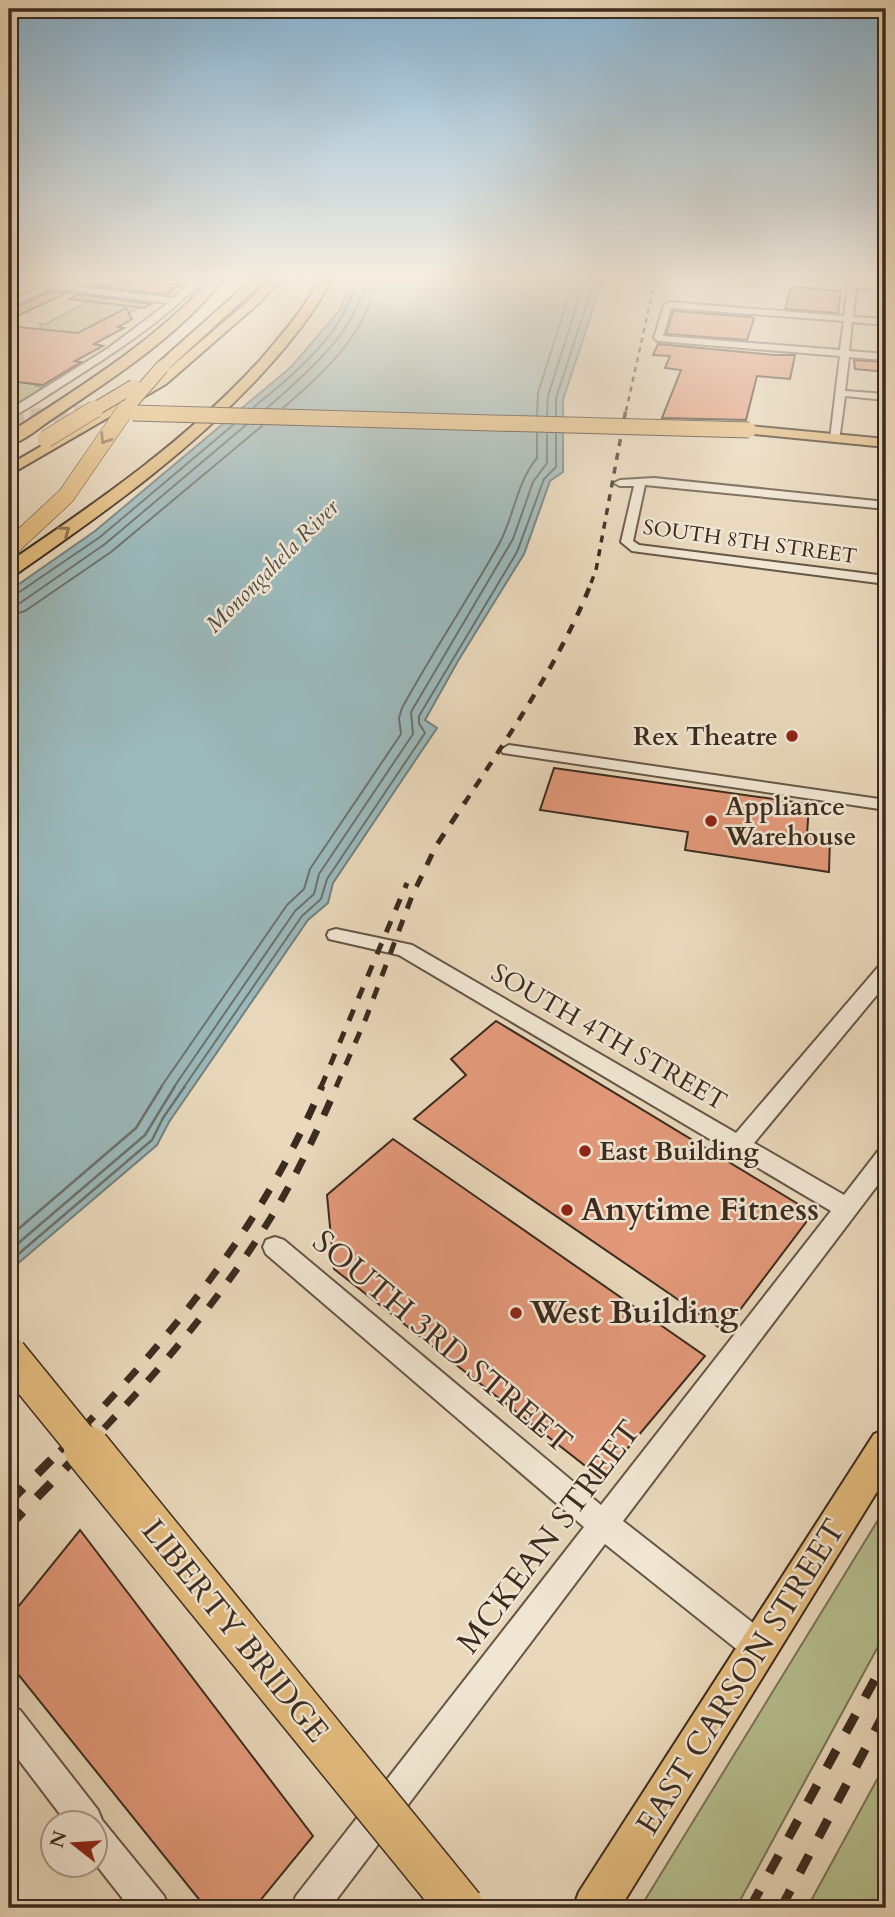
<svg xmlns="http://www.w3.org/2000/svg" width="895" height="1917" viewBox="0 0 895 1917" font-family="Cardo,serif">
<rect width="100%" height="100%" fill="#e9d8bb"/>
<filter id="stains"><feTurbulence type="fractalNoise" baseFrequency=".00286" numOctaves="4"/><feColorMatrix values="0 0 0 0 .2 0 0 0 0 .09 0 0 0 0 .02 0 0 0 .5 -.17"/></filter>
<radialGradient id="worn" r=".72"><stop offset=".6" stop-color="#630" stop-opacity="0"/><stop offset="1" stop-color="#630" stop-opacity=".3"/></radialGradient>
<!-- green -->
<g fill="#b6bf90" stroke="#787558" stroke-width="2">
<path d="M98 296 109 297 100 301 140 307 117 320 128 322C101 338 67 334 37 330L41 327 40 324H46Z"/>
<path d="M9 379 37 385 36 386 47 388 9 410Z"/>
<path d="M886 1507V1632L736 1908H640Z"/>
<path d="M886 1763V1908H807Z"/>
</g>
<!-- water -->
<path fill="#9bb8ba" stroke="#75807c" stroke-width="2" d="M352 276H604L563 400V472L550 481 524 554 458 661 425 720 437 728 333 883 328 903 308 920 169 1122 157 1145 9 1271V591L95 531 291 367 340 310Z"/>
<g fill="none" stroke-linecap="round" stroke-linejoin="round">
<!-- shore-far1 -->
<g stroke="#6b726c" stroke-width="2">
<path d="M254 407C297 371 345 334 358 276"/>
<path d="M267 408C309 371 356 333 367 276"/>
<path d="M283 408C325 372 368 333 377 276"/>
<path d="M537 415 538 393 575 276"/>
<path d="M547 415 548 396 586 276"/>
<path d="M556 415V398L596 276"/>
<path d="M9 596 15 595 100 537 233 425"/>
<path d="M9 605 20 603 105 544 246 425"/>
<path d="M9 616 25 611 111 552 262 426"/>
<path d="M161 1087 287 905 304 889 310 869 401 734 399 718 402 708C432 653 467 601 498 546 514 518 516 483 537 458V433"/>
<path d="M174 1087 295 911 314 894 319 874 413 734 411 712 513 539 533 482 547 463V434"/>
<path d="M184 1087 302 916 321 899 327 879 425 733 419 723V716L517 552 544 479 556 467V434"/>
</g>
<!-- shore -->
<g stroke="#6b726c" stroke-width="2.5">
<path d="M9 1237 136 1128 162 1086"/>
<path d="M9 1251 145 1135 175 1086"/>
<path d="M9 1262 152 1140 163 1118 185 1086"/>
</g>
</g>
<!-- building -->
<g fill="#e3997a" stroke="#3b2b1f" stroke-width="2">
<path d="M126 279 180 285 167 292H172L168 295 96 286 101 284 112 285Z"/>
<path d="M791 287 841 291 838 313 785 309Z"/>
<path d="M50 291 66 293 9 320V311Z"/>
<path d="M79 294 151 304 144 308 70 299Z"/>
<path d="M126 308 132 319 118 327 124 328 94 344 103 346 75 361 81 362 43 385 9 381V326L78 333Z"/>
<path d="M673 311 751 317 754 319 747 340 666 334Z"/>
<path d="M658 344 774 355H795L790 379 757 376 746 420 662 418 681 370 665 368 670 356 653 355Z"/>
<path d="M854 360 886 362V372L855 369Z"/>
<path d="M554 768 809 804 807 835 830 839 829 872 685 850 688 832 540 810Z"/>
<path d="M496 1021 813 1213 724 1331 414 1119 466 1075 451 1059Z"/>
<path d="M393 1139 705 1356 602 1479 334 1269 327 1195Z"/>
<path d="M80 1530 313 1836 254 1908H206L9 1663V1618Z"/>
</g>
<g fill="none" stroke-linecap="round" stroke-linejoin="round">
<!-- major-tunnel -->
<path stroke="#c6b59c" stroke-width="15" stroke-dasharray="15 7" stroke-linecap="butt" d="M9 418 88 412"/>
<defs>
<g id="minor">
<path d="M198 276H207C165 321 108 357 56 390 41 399 25 412 9 417V410L107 349 168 303 50 288 9 308V302L39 287 9 283V279L173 298Z"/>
<path d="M849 276H857L856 283 886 285V289L856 288 853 317 886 319V325L852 322 849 351 886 354V360L849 357 845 391 886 394V400L845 396 839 441 830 439 840 356 658 341 654 338 664 305 668 302 844 316ZM671 308 844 321 840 350 663 336Z"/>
<path d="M654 478 886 502V509L645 485 633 541 639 545 886 576V584L632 551 621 542 634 486H620L614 483 620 480Z"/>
<path d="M509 745 886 800V810L503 753 501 750Z"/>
<path d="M336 929 412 945 736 1133 879 966 886 964V984L754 1143 844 1195 878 1151 886 1148V1174L623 1521 771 1637 775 1648 771 1659 760 1663 749 1659 605 1544 330 1908H291L296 1896 584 1527 266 1254 263 1247 266 1240 275 1237 284 1240 601 1505 831 1211 399 955 329 939 327 935 329 931Z"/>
<path d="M9 1705 20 1710 98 1810 102 1820 164 1896 169 1908H130L94 1862V1822H66L9 1747Z"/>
</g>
<g id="major">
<path d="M272 276H283L259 303 166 384 9 475V465L158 378 251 299Z"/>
<path d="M749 426 886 439V447L744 433 742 430Z"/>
<path d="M886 1429V1477L620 1908H573L579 1892 874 1434Z"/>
</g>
<g id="highway">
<path d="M214 276H226C180 335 116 376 55 417 41 426 25 441 9 445V433C82 386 155 341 214 276Z"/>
<path d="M256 276H269L167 370H157V364Z"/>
<path d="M321 276H333C318 307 297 334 275 359 200 445 108 510 16 574L9 576V562C99 501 189 439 262 358 284 332 306 307 321 276Z"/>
</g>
</defs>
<!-- minor casing -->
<use href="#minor" stroke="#665646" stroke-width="4"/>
<!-- major casing -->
<use href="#major" stroke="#3b2b1f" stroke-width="4"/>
<!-- highway casing -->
<use href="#highway" stroke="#3b2b1f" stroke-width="4"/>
<!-- minor -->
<use href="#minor" fill="#f1e6d3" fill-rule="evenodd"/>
<!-- major -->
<use href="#major" fill="#e4bc7e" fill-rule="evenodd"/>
<!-- highway -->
<use href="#highway" fill="#e4bc7e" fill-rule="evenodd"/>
<!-- rail-far5 -->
<path stroke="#3b2b1f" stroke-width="2.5" stroke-dasharray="5 5" stroke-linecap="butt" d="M626 411 656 276"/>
<!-- rail-far4 -->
<path stroke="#3b2b1f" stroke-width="3.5" stroke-dasharray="7 7" stroke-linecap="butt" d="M591 583 596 570 626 409"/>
<!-- rail-far3 -->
<path stroke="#3b2b1f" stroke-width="4.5" stroke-dasharray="10 10" stroke-linecap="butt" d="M464 804C511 732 560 662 592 581"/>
<!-- rail-far2 -->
<g stroke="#3b2b1f" stroke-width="5" stroke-dasharray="12 12" stroke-linecap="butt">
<path d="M321 1087 407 883"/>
<path d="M336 1087 366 1018 412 896 436 846 465 802"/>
</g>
<!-- rail-far1 -->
<g stroke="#3b2b1f" stroke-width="7" stroke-dasharray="16 16" stroke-linecap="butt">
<path d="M60 1451C167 1344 263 1226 322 1086"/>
<path d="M82 1451C151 1381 218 1303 270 1219 296 1177 317 1131 337 1086"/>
</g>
<!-- rail -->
<g stroke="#3b2b1f" stroke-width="9" stroke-dasharray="20 20" stroke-linecap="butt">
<path d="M9 1502 62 1449"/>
<path d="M9 1526 84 1449"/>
<path d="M750 1908 886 1659"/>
<path d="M781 1908 886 1710"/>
</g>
<defs>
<path id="major-bridge" d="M133 413 749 430"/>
<g id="highway-bridge-far3">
<path d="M92 411 134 386"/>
<path d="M124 411 162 367"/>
</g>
<g id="highway-bridge-far2">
<path d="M46 439 95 409"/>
<path d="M9 549 66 496 126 409"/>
</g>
<path id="highway-bridge-far1" d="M9 1354 88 1451"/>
<path id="highway-bridge" d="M87 1449 461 1908"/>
</defs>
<!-- major-bridge casing -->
<use href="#major-bridge" stroke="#3b2b1f" stroke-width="17" stroke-linecap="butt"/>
<!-- highway-bridge-far3 casing -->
<use href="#highway-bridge-far3" stroke="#3b2b1f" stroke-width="15" stroke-linecap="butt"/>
<!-- highway-bridge-far2 casing -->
<use href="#highway-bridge-far2" stroke="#3b2b1f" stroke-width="18" stroke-linecap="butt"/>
<!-- highway-bridge-far1 casing -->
<use href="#highway-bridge-far1" stroke="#3b2b1f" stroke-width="38" stroke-linecap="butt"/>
<!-- highway-bridge casing -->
<use href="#highway-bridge" stroke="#3b2b1f" stroke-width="49" stroke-linecap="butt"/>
<!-- major-bridge -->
<use href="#major-bridge" stroke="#e4bc7e" stroke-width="15"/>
<!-- highway-bridge-far3 -->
<use href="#highway-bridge-far3" stroke="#e4bc7e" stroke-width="13"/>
<!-- highway-bridge-far2 -->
<use href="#highway-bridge-far2" stroke="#e4bc7e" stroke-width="17"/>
<!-- highway-bridge-far1 -->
<use href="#highway-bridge-far1" stroke="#e4bc7e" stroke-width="35"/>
<!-- highway-bridge -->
<use href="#highway-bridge" stroke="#e4bc7e" stroke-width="46"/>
</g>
<!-- one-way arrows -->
<defs><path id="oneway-chevron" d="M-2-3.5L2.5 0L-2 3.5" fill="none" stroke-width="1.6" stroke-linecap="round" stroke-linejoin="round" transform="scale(1.75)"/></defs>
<g stroke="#876c4a">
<use href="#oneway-chevron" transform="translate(105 439) rotate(123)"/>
<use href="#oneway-chevron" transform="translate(65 531) rotate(-35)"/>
</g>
<!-- sky -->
<linearGradient id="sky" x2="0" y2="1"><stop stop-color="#89b6d6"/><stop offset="0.51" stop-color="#f5ede0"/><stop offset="1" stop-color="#f5ede0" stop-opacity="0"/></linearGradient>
<rect width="895" height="544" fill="url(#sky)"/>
<!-- markers -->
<g fill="#8f2418" stroke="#f1e6d3" stroke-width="2.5">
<circle cx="792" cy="736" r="7"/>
<circle cx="711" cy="821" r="7"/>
<circle cx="585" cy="1151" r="7"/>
<circle cx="567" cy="1210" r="7"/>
<circle cx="516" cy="1313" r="7"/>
</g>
<g text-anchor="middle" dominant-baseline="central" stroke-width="5" stroke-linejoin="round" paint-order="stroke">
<!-- far-street labels -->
<g font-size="21" fill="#3b2b1f" stroke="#f1e6d3">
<text transform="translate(750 542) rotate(8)">SOUTH 8TH STREET</text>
</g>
<!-- far-water labels -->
<g font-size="23" font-style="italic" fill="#534e46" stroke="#f1e6d3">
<text transform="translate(272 566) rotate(-45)">Monongahela River</text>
</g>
<!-- poi labels -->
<g font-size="26" font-weight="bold" fill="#3b2b1f" stroke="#f1e6d3" text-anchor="start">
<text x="778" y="736" text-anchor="end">Rex Theatre</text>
<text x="725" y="806">Appliance<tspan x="725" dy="30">Warehouse</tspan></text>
<text x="599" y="1151">East Building</text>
</g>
<!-- street labels -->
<g font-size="26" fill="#3b2b1f" stroke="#f1e6d3">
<text transform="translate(609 1037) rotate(30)">SOUTH 4TH STREET</text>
</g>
<!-- near-poi labels -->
<g font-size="32" font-weight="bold" fill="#3b2b1f" stroke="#f1e6d3" text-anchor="start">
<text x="581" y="1210">Anytime Fitness</text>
<text x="530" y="1313">West Building</text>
</g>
<!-- near-street labels -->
<g font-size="32" fill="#3b2b1f" stroke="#f1e6d3">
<text transform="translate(442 1342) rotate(40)">SOUTH 3RD STREET</text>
<text transform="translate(549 1537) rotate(-53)">MCKEAN STREET</text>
<text transform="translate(235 1631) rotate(51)">LIBERTY BRIDGE</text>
<text transform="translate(741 1677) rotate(-58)">EAST CARSON STREET</text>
</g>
</g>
<!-- margin -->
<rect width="895" height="1917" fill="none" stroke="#e9d8bb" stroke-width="35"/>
<rect x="10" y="10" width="874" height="1896" fill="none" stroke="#3b2b1f" stroke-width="3.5"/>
<rect x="18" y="18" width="860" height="1882" fill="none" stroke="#3b2b1f" stroke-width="2"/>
<!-- north arrow -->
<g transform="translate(74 1844) rotate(287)"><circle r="33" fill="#f1e6d3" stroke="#a89b8b" stroke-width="2"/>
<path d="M0-5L12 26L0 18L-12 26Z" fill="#8f2418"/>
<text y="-10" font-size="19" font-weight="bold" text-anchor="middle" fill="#3b2b1f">N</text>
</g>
<rect width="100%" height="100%" filter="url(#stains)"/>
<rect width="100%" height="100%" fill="url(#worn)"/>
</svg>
